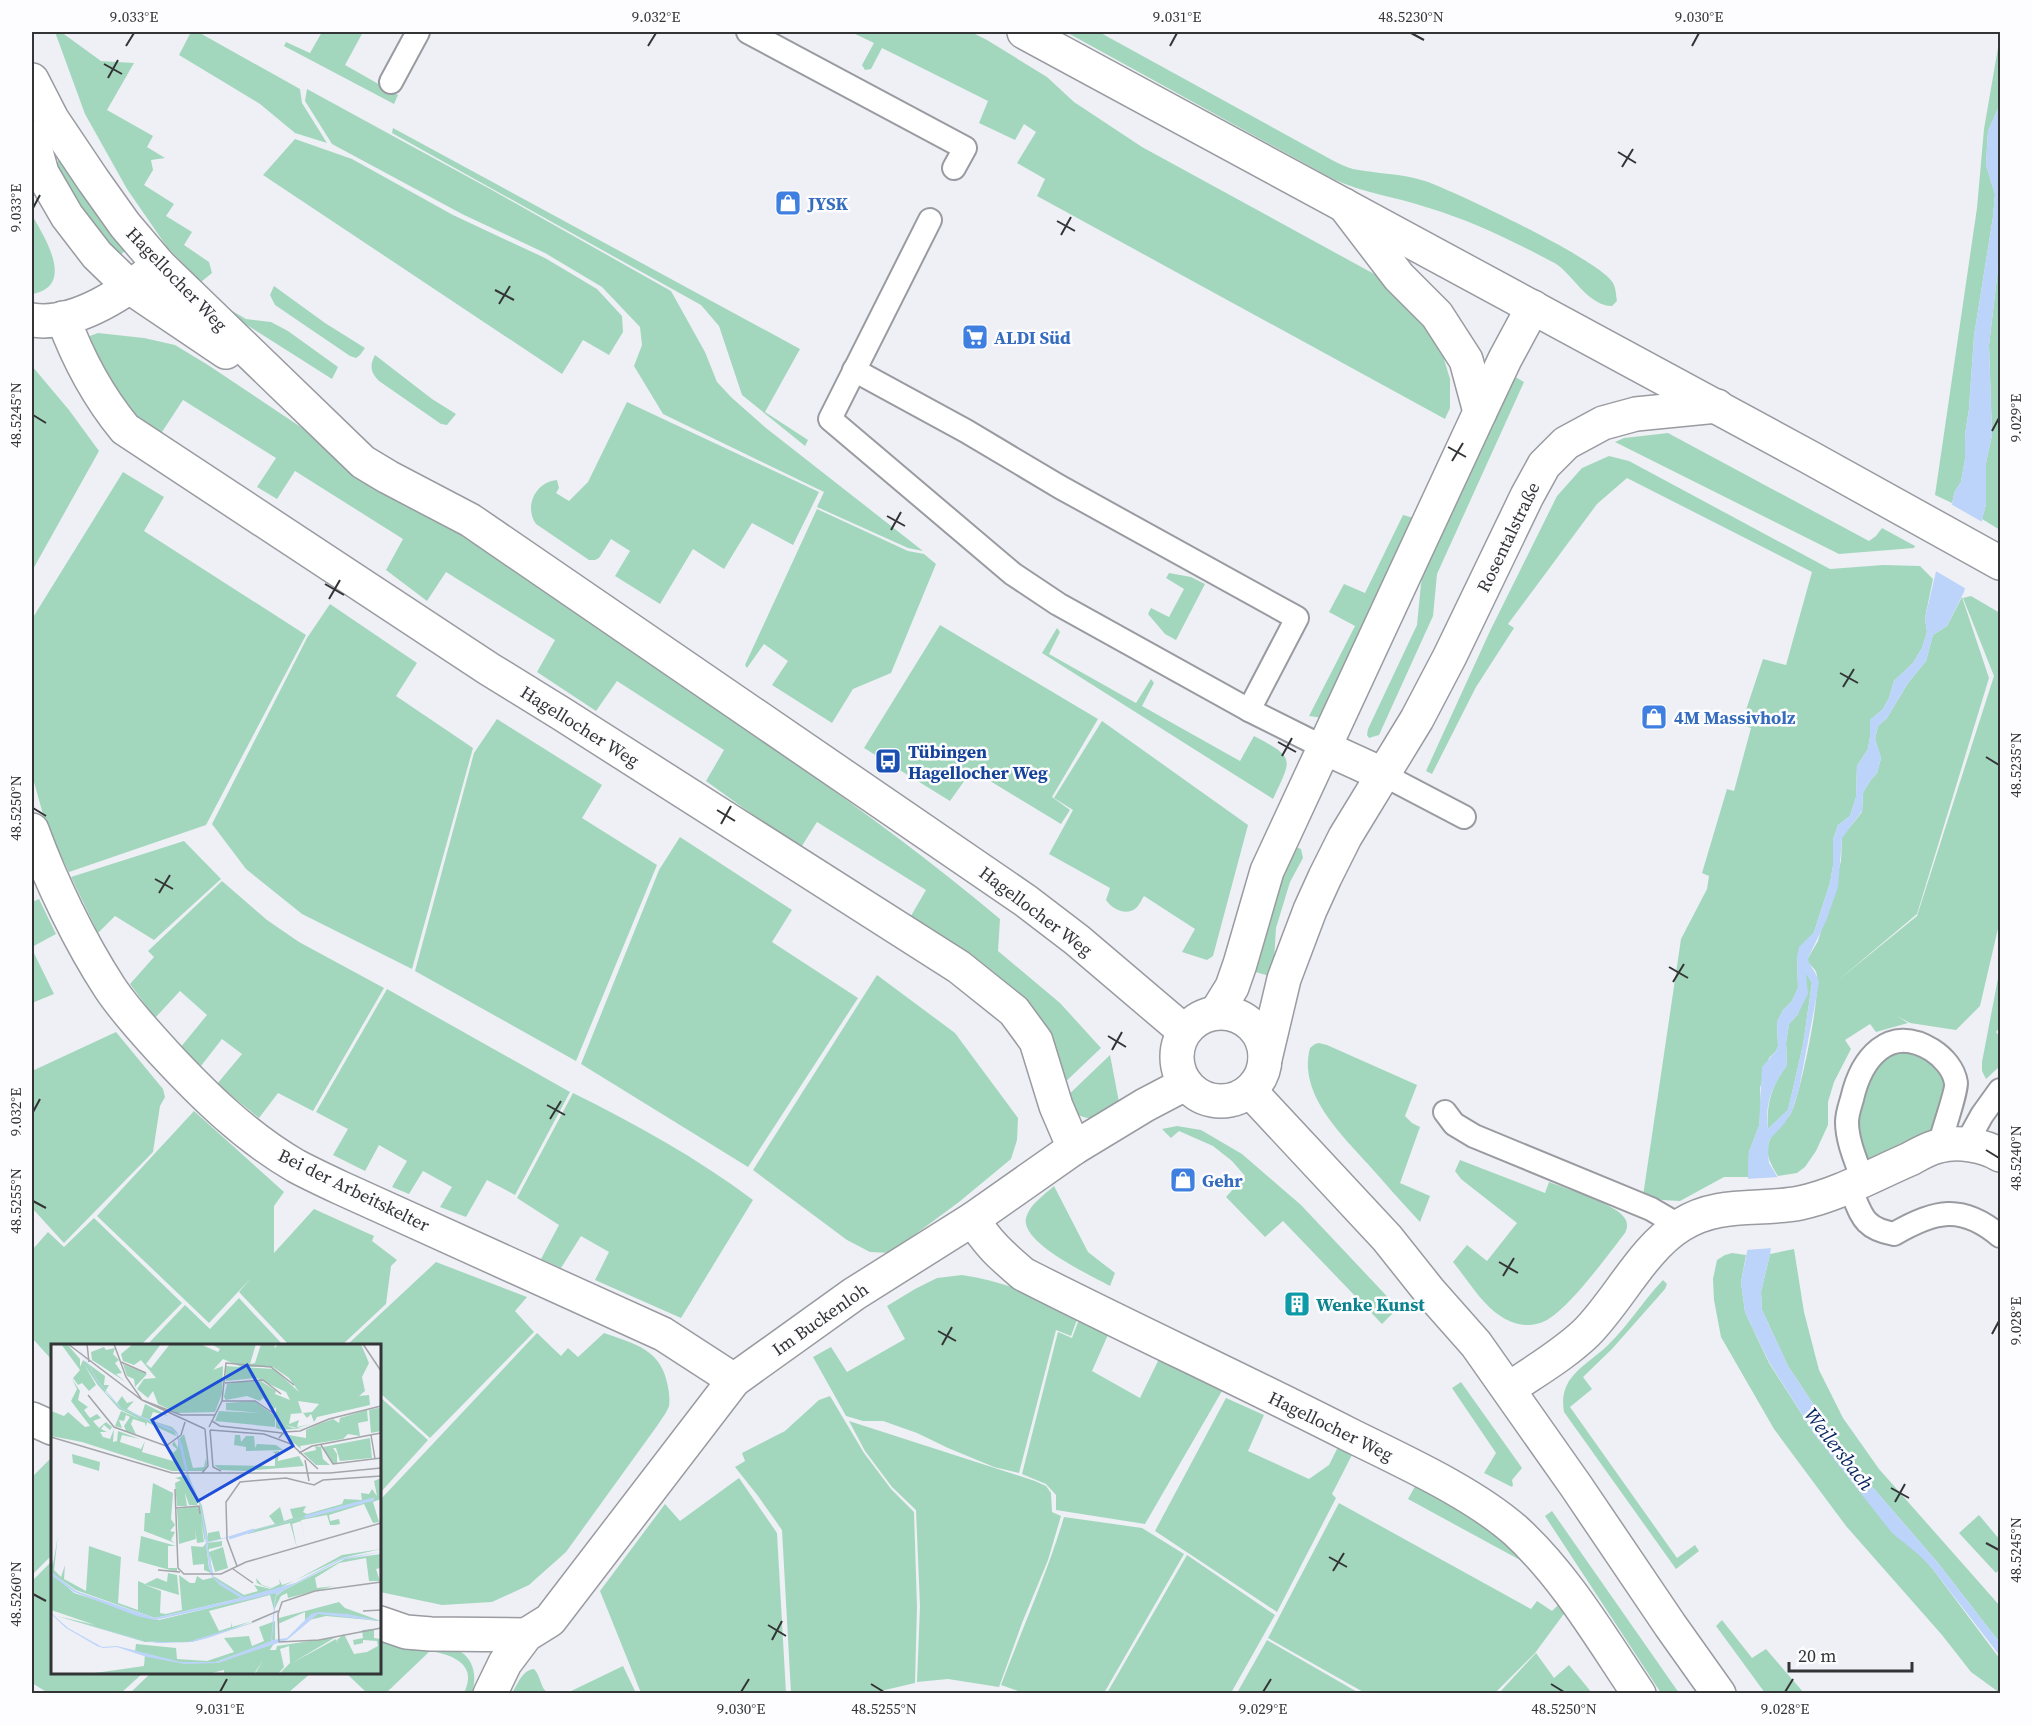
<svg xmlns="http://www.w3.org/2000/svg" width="2032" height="1725" viewBox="0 0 2032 1725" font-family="'Source Serif 4',serif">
<rect width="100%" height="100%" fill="#eef0f6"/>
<!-- green -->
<g fill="#a3d7bd">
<path d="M55 32H61L101 61 134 63 107 110 153 136 147 147 165 158 151 160 153 170 144 185 174 204 166 216 192 232 184 245 209 262 212 273 201 282 167 247 127 189 85 114Z"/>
<path d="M191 32H198L300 89 302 103 327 143 295 133 260 104 179 55Z"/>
<path d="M322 32H363L345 65 398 95 394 104 284 46 286 42 310 53Z"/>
<path d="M851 32H971L987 40 1047 77 1074 102 1142 147 1387 281 1437 336 1450 379V408L1445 419 1037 196 1045 179 1017 163 1036 132 1024 124 1015 140 979 123 988 101 882 48 871 69 865 70 862 65 874 43Z"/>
<path d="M1066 32H1099L1332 160C1338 163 1346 167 1353 169 1377 174 1401 173 1425 181 1454 191 1602 261 1613 283 1616 288 1616 296 1617 301L1612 306C1590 306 1575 279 1559 266 1554 262 1548 260 1543 257 1506 238 1469 220 1429 208 1397 197 1363 193 1333 179Z"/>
<path d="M2000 36V104L1988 131 1986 165 1995 194 1993 217 1974 336 1969 409 1965 435V459L1961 482 1955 491 1952 503 1935 495 1977 208 1984 129Z"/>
<path d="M307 89 492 190 671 291 705 352 717 382 732 398 766 428 923 551 908 548 817 507 824 492 663 414 634 366 642 345 640 327 602 287 545 253 462 214 332 144 305 101Z"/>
<path d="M393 128 800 349 765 412 808 440 805 446 742 395 719 326 701 305 392 133Z"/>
<path d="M295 139 352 159 453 215 545 258 597 289 622 316 623 332 609 355 583 340 562 374 263 175Z"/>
<path d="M60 155 126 250 118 257H110L55 169Z"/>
<path d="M32 215C45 238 76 286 32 294Z"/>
<path d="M2000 252V530L1982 519 1986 504V463L1992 435 1989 345Z"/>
<path d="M274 286 325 323 365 348 360 355 356 358 350 356 275 305 270 295Z"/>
<path d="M217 302 246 319 271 322 288 331 338 367 332 379 242 322 216 303Z"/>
<path d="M98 333 144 338 175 345 208 365C352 461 496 558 639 655 762 740 886 823 1000 919L998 951 1060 1003 1101 1048 1060 1087 1048 1051 908 921 926 890 817 822 800 849 706 781 724 750 617 681 596 711 537 672 555 640 446 572 427 601 386 570 403 539 295 471 277 499 257 487 276 458 183 400 160 435 121 408 87 337Z"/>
<path d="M375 355 432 399 456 414 447 425 441 424 379 381C371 373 369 366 375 355Z"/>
<path d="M32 366 69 410 99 451 32 571Z"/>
<path d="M1512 375 1524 382 1437 574 1433 616 1379 735 1369 738 1367 735 1368 729 1417 625 1421 584 1426 560Z"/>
<path d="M627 402 819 492 793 545 752 523 724 569 693 549 660 604 615 576 630 551 611 539 599 558 595 560H589L536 524C524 507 535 482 557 480L559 488 556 493 569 501 588 482Z"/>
<path d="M1668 433 1869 541 1876 536 1882 528 1915 546 1914 548 1839 554 1615 442 1624 438Z"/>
<path d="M1609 456 1629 461 1830 569 1883 565 1920 566 1933 579 1925 618 1927 632 1922 648 1913 663 1894 681 1889 698 1883 709 1870 720V737L1868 749 1857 766 1856 797 1850 816 1838 825 1833 840V866L1830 883 1814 932 1797 956 1798 988 1792 1001 1783 1010 1777 1022 1778 1046 1776 1051 1769 1058 1760 1088 1761 1106 1759 1126 1749 1152 1748 1177H1724L1680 1201 1662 1200 1643 1196 1681 939 1707 889 1709 876 1702 873 1727 789 1734 791 1751 728 1741 725 1763 659 1786 665 1812 572 1627 478 1597 504 1508 624 1514 628 1476 687 1432 774 1426 771 1490 631 1557 496 1582 468Z"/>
<path d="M123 472 164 497 144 531 306 635 206 825 69 872 46 825 32 775V619Z"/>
<path d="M817 509 908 551 924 554 936 564 891 673 853 689 832 723 772 685 788 661 764 644 747 668 745 665Z"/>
<path d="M1403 515 1414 518 1323 718 1309 716 1355 626 1329 612 1344 584 1365 593Z"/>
<path d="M1169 573 1191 577 1205 584 1176 640 1165 634 1148 614 1151 608 1169 617 1184 589 1166 578Z"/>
<path d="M1971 596 2000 613V920L1980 1006 1956 1030 1910 1023 1897 1016 1908 1023 1876 1032 1870 1024 1845 1040 1851 1049 1834 1082 1828 1102V1125L1816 1151 1805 1167 1797 1173 1778 1176C1771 1165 1765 1155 1769 1142 1771 1133 1786 1122 1791 1113 1800 1097 1823 986 1816 972 1815 969 1810 965 1808 962V958L1818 941 1841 861 1842 837 1862 812 1863 793 1870 781 1877 773 1881 758 1875 739 1878 726 1887 718 1908 683 1926 661 1933 635 1947 626 1962 597 1989 678 1917 914 1836 982 1917 916 1994 676 1963 598Z"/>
<path d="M330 604 417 663 396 696 473 748 412 969 302 914 246 869 212 824 307 638Z"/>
<path d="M940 625 1098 719 1052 797 1070 810 1061 824 972 770 950 801 864 748Z"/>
<path d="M1057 628 1060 632 1049 654 1136 703 1151 679 1154 683 1142 706 1240 761 1254 736C1296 758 1292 758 1273 799L1042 653Z"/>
<path d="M497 719 602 785 582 818 657 865 576 1061 415 971 474 753Z"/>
<path d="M1102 721 1248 825 1213 956 1207 960 1182 952 1195 929 1144 896C1142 899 1139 906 1136 908 1126 917 1111 908 1106 900L1110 888 1049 854 1073 810 1054 798Z"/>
<path d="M680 837 792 910 772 942 858 998 748 1167 581 1064 659 870Z"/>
<path d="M184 841 221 879 154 940 115 916 98 933 71 877Z"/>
<path d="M1296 847 1301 849 1303 858 1290 882 1276 928 1273 977 1252 971 1281 874Z"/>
<path d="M222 881 267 920 299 942 384 988 313 1111 278 1093 259 1118 217 1084 242 1054 222 1039 201 1066 180 1048 207 1015 180 991 155 1018 130 984 154 957 148 951Z"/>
<path d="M39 899 56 934 32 947V902Z"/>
<path d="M32 949 54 994 32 1003Z"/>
<path d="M2000 968V1027L1996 1032 2000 1037V1066L1986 1079 1982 1071V1062Z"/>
<path d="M1806 973 1812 983 1803 1045 1788 1110 1768 1129C1766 1104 1772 1085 1787 1065L1786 1043 1789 1024 1798 1014Z"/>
<path d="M877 975 955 1033 1018 1118 1017 1140 1011 1159 959 1202 890 1253 870 1252 847 1240 753 1170Z"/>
<path d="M387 989 570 1092 515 1195 487 1180 466 1217 440 1207 452 1187 423 1171 409 1194 392 1187 407 1161 379 1145 365 1171 333 1155 348 1129 316 1112Z"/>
<path d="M116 1032 163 1089 165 1097 160 1106 153 1152 64 1243 32 1208V1071Z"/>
<path d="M1896 1040 1948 1064 1939 1145 1863 1180 1855 1088Z"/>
<path d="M1319 1043 1327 1045 1417 1085 1405 1116 1412 1123 1420 1127 1400 1183 1430 1196 1420 1222C1402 1203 1385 1183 1367 1163 1340 1133 1298 1093 1310 1048L1315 1044Z"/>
<path d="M1110 1055 1119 1102C1094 1121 1086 1126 1062 1101Z"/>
<path d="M573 1093C636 1124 697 1158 753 1200L681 1318 595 1280 609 1252 581 1236 561 1268 541 1259 559 1225 517 1198Z"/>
<path d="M194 1111 284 1192 274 1206V1253L314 1209 374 1236 372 1241 397 1260 391 1266 386 1304 342 1345H289L239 1292 251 1278 209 1323 97 1216Z"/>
<path d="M1177 1126 1201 1130 1242 1154 1301 1205 1398 1308 1382 1324 1283 1221 1265 1237 1226 1197 1245 1176 1232 1161 1213 1146 1179 1131 1171 1138 1162 1129Z"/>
<path d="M1460 1160 1545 1193 1549 1182C1565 1188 1614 1204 1623 1216 1628 1221 1628 1227 1625 1233 1607 1256 1569 1309 1545 1321 1531 1328 1514 1325 1502 1317 1482 1305 1468 1280 1453 1262L1467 1245 1487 1261 1517 1223 1461 1179 1455 1171Z"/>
<path d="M1054 1186 1088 1252 1115 1273 1110 1286C1092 1276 1020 1243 1026 1218 1030 1204 1044 1195 1054 1186Z"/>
<path d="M94 1218 182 1303 141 1345 52 1346V1360L32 1338V1250L48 1232 64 1247Z"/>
<path d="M1794 1249 1804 1312 1819 1370 1843 1418 1879 1469 2000 1606V1643L1938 1563 1869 1483 1837 1440 1788 1366 1762 1310 1761 1292 1770 1254Z"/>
<path d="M1732 1253 1746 1255 1741 1282 1745 1312 1769 1363 1815 1435 1932 1568 2000 1659V1693L1971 1672 1942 1635 1846 1526 1774 1429 1721 1337 1714 1300 1713 1279 1717 1260 1725 1255Z"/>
<path d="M436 1262 527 1297 515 1311 534 1332 430 1438 380 1393V1346L347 1345Z"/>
<path d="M962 1275C1004 1281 1040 1297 1079 1314L1071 1336 1056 1330 1019 1473 994 1467 948 1448 917 1433 883 1421H863L846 1416 813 1357 831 1347 847 1372 905 1339 887 1306 915 1289 937 1278Z"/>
<path d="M1663 1280 1667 1284 1665 1289 1612 1349 1583 1377 1592 1389 1570 1407 1677 1558 1695 1545 1699 1551 1676 1569 1564 1412C1562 1400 1563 1391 1569 1381 1579 1366 1596 1357 1608 1345 1628 1326 1643 1301 1663 1280Z"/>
<path d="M239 1298 283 1345H147L185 1305 210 1329Z"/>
<path d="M1081 1314 1111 1328 1092 1371 1140 1398 1159 1359 1222 1391 1145 1524 1056 1510V1495L1046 1484 1022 1474 1058 1332 1072 1338Z"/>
<path d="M537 1333 561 1356 568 1348 578 1357 604 1333C636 1344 662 1350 668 1387 669 1392 670 1400 669 1406 667 1412 661 1420 657 1426L566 1552 529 1585 492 1602 442 1605 380 1592V1500Z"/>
<path d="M1461 1382 1522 1468 1512 1480 1513 1485 1512 1487 1484 1473 1496 1453 1452 1388Z"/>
<path d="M830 1396 864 1453 891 1489 914 1512 917 1607 915 1683 872 1693H791L782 1530 758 1496 735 1467 745 1461 742 1453 785 1431 819 1400Z"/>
<path d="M380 1397 428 1440 380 1493Z"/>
<path d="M1226 1398 1264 1415 1248 1451 1309 1479 1329 1465 1341 1441 1355 1449 1332 1494 1336 1498 1277 1612 1155 1531Z"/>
<path d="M849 1421 1035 1481 1046 1486 1051 1493 1052 1512 1061 1516 1048 1560 1022 1623 999 1687 948 1679 917 1682 920 1606 916 1510 892 1487 865 1451Z"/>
<path d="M52 1457V1555L32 1575V1477Z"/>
<path d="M739 1478 777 1533 786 1693H641L600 1591 665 1504 680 1521Z"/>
<path d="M1418 1481 1489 1528 1529 1565 1408 1499Z"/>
<path d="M1339 1503 1531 1609 1537 1601 1552 1611 1560 1603 1566 1611 1535 1653 1495 1693H1365L1268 1638Z"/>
<path d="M1552 1511 1679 1693H1661L1545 1516Z"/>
<path d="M1979 1515 2000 1540V1569L1996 1573 1959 1533Z"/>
<path d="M1064 1517 1142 1528 1184 1554 1104 1693H1024L1001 1685C1022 1629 1047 1574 1064 1517Z"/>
<path d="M1187 1555 1275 1615 1231 1693H1107Z"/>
<path d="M52 1561V1672L143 1673 121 1693H48L32 1683V1581Z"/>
<path d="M1722 1620 1752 1658 1766 1649 1804 1693H1765L1716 1626Z"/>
<path d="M1267 1640 1359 1693H1237Z"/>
<path d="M380 1641C394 1643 408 1646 422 1647 431 1648 442 1646 451 1648 473 1653 478 1675 472 1693H464C478 1665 454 1655 430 1651L386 1693H367L346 1673 380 1672Z"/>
<path d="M1536 1653 1554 1678 1569 1665 1592 1693H1499Z"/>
<path d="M623 1666 636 1693H567Z"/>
<path d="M534 1669C541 1676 540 1688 548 1693H512C518 1684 522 1670 534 1669Z"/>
<path d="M152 1672H311V1673L288 1693H130Z"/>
</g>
<!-- water -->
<path fill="#bcd3fa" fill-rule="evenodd" d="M2000 104V252L1989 345 1992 435 1986 463V504L1964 592 1947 626 1933 635 1926 661 1908 683 1887 718 1878 726 1875 739 1881 758 1877 773 1870 781 1863 793 1862 811 1842 838 1838 887 1826 921 1808 958C1808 965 1817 972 1819 983L1799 1089 1792 1111 1784 1124 1769 1140 1768 1154 1769 1163 1781 1183 1770 1254 1761 1292 1762 1310 1788 1366 1837 1440 1869 1483 1938 1563 2000 1643V1656L1932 1568 1918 1554 1892 1533 1815 1435 1769 1362 1745 1312 1741 1282 1748 1247V1165L1749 1152 1759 1126 1762 1067 1776 1051 1778 1046 1777 1022 1783 1010 1792 1001 1798 988 1797 956 1799 947 1814 932 1830 883 1833 866V840L1838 825 1850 816 1856 797 1857 766 1868 749 1870 737V720L1883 709 1889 698 1894 681 1913 663 1922 648 1927 632 1925 618 1955 491 1961 482 1965 459V435L1969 409 1974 336 1993 217 1995 194 1986 165 1988 131ZM1806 974 1812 983 1803 1045 1788 1110 1768 1129C1764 1105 1773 1084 1787 1065L1786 1043 1789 1024 1798 1014 1808 994Z"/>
<!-- pier -->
<g fill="#eef0f6">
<path d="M1949 503 1984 523 1968 590 1934 570Z"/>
<path d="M1781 1177 1784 1183 1780 1203V1232L1773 1248 1745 1250V1179Z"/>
</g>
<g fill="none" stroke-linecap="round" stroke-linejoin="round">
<defs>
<g id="service">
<path d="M748 32 965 148 954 168"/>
<path d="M391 82 418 32"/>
<path d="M930 220 830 419 1013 574 1058 604 1249 710 1325 748"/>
<path d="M854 370 966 431 1060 487 1297 618 1249 710"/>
<path d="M1382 774 1464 817"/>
<path d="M1445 1112 1454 1124 1474 1136 1651 1209 1680 1226"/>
<path d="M1966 1144 1982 1115 2000 1090"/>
<path d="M1863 1180C1856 1161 1847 1141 1847 1122 1847 1114 1850 1106 1852 1099 1861 1059 1889 1023 1932 1050 1943 1057 1954 1069 1956 1083 1957 1090 1942 1135 1939 1145"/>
<path d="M1849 1186C1862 1214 1861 1228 1894 1234 1935 1210 1962 1204 2000 1236"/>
</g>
<g id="minor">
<path d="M63 318C78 359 97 395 125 429L489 669 562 714 959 967 1014 1011 1036 1041 1056 1106 1074 1148"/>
<path d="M32 320C75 327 127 291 159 265"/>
<path d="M1480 412 1505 359 1533 307"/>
<path d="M1325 748 1382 774"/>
<path d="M32 830C51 882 80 942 110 988 126 1012 146 1033 165 1054 204 1096 246 1137 296 1166 311 1174 326 1181 341 1188L663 1334 734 1380"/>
<path d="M1216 1013 1232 987 1240 964 1267 871 1480 412 1466 360 1437 315 1399 277 1344 205"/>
<path d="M1265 1059 1284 979 1310 910 1325 877 1345 837 1417 719 1450 656 1527 496 1544 465 1566 443 1603 423 1636 414 1717 406"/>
<path d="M973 1219C987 1243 1002 1256 1023 1274 1131 1329 1240 1379 1348 1434 1402 1461 1472 1492 1516 1531 1566 1577 1601 1638 1639 1694"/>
<path d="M1509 1389C1535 1371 1563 1355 1586 1333 1619 1300 1642 1249 1681 1225 1719 1201 1759 1211 1800 1203 1838 1195 1875 1174 1910 1159 1919 1154 1929 1148 1939 1146 1957 1141 1984 1145 2000 1155"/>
<path d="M32 1419 52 1428"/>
<path d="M380 1623 406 1632 431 1634 526 1635"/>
<path d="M490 1694 505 1663 526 1635 550 1620 734 1380 854 1294 973 1219 1074 1148 1145 1105 1185 1084"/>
</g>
<g id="tertiary">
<path d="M32 80 52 119 93 180 125 225 159 265 363 462 388 477 470 520 1026 901 1077 940 1184 1031"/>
<path d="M32 137 42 173 67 216 97 255 131 288 226 352"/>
<circle cx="1221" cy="1057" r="44"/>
<path d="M1250 1091 1387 1238 1430 1292 1476 1344 1576 1486 1670 1625 1719 1694"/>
</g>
<path id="primary" d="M1024 32 1809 457 2000 563"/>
</defs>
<!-- service casing -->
<use href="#service" stroke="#999ba1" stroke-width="26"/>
<!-- minor casing -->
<use href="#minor" stroke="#999ba1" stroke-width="36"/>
<!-- tertiary casing -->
<use href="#tertiary" stroke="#999ba1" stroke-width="36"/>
<!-- primary casing -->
<use href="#primary" stroke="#999ba1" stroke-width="36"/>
<!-- service -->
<use href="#service" stroke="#fff" stroke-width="22"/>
<!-- minor -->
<use href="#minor" stroke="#fff" stroke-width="33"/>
<!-- tertiary -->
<use href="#tertiary" stroke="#fff" stroke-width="33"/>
<!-- primary -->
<use href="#primary" stroke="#fff" stroke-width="33"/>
</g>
<!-- ticks -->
<path fill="none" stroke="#333436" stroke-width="2" d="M1411 33 1424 40M126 46 134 33M648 46 656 33M1170 46 1177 33M1692 46 1699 33M104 64 122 74M108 78 118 60M1618 152 1636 163M1622 167 1633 149M33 208 40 195M1057 221 1075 231M1061 235 1071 217M495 290 514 300M499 304 510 286M33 415 46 423M1992 431 1999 418M1448 447 1466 457M1452 461 1463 443M887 516 905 526M891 530 901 512M325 584 344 595M329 599 340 580M1840 673 1858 683M1843 687 1854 669M1278 742 1296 752M1282 756 1292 738M1986 757 1999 765M33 808 46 816M717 810 735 821M721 824 731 806M155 879 173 889M159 893 170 875M1669 967 1688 978M1673 982 1684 964M1108 1036 1126 1047M1112 1050 1122 1032M547 1105 565 1115M33 1112 40 1099M550 1119 561 1101M1986 1150 1999 1158M33 1201 46 1208M1499 1262 1518 1273M1503 1276 1514 1258M938 1331 956 1341M1992 1334 1999 1321M942 1345 952 1327M1891 1488 1909 1498M1895 1502 1905 1484M1986 1543 1999 1550M1329 1557 1347 1567M1333 1571 1344 1553M33 1594 46 1601M768 1625 786 1636M772 1640 782 1621M871 1684 884 1692M1551 1684 1564 1692M220 1692 227 1679M741 1692 749 1679M1263 1692 1271 1679M1785 1692 1793 1679"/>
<!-- icons -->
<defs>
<symbol id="shop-square" viewBox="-11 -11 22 22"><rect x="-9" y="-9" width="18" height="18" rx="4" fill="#3f7fe0" stroke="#fdfdff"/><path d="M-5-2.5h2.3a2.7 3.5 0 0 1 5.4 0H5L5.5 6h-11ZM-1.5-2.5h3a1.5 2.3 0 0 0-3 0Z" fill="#fff"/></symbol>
<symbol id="supermarket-square" viewBox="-11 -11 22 22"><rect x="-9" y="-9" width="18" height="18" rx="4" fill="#3f7fe0" stroke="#fdfdff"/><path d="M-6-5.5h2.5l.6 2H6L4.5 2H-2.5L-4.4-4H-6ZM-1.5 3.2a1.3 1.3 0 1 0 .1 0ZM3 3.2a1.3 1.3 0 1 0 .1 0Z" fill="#fff"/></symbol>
<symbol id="bus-square" viewBox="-11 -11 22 22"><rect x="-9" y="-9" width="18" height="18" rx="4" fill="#1a4fb4" stroke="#fdfdff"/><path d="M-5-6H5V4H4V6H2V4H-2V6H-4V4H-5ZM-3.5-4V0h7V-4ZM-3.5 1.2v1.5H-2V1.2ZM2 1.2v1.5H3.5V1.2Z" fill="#fff"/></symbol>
<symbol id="building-square" viewBox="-11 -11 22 22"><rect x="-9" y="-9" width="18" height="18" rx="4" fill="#0f9aa8" stroke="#fdfdff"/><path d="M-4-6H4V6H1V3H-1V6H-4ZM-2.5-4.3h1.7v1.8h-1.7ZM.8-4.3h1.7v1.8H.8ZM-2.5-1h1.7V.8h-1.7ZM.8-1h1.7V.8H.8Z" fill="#fff"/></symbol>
</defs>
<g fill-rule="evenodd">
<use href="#shop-square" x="773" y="188" width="30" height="30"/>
<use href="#supermarket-square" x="960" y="322" width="30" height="30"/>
<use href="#shop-square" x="1639" y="702" width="30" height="30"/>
<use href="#bus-square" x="873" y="746" width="30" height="30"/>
<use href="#shop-square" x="1168" y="1165" width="30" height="30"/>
<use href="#building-square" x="1282" y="1289" width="30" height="30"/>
</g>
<g text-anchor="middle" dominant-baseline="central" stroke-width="5" stroke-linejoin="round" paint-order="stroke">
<!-- shop labels -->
<g font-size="18" font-weight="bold" fill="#366cbe" stroke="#fdfdff" text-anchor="start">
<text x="808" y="203">JYSK</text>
<text x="994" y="337">ALDI Süd</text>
<text x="1674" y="717">4M Massivholz</text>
<text x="1202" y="1180">Gehr</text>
</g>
<!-- street labels -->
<g font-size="18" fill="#333436" stroke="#fdfdff">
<text transform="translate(177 279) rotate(46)">Hagellocher Weg</text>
<text transform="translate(1508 537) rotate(-64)">Rosentalstraße</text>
<text transform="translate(580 726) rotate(32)">Hagellocher Weg</text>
<text transform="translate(1036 911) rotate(37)">Hagellocher Weg</text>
<text transform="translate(354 1190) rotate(26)">Bei der Arbeitskelter</text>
<text transform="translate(820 1319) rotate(-35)">Im Buckenloh</text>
<text transform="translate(1331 1426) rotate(26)">Hagellocher Weg</text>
</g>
<!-- transit labels -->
<g font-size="18" font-weight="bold" fill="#164399" stroke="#fdfdff" text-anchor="start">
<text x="908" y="751">Tübingen<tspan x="908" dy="21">Hagellocher Weg</tspan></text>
</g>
<!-- culture labels -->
<g font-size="18" font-weight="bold" fill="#0d838f" stroke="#fdfdff" text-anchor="start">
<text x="1316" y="1304">Wenke Kunst</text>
</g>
<!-- water labels -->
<g font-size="20" font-style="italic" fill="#092860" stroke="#fdfdff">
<text transform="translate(1839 1449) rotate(52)">Weilersbach</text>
</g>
</g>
<!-- overview -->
<g transform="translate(51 1344)">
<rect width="330" height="330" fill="#eef0f6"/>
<path d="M10 0H16L29 15V23L32 16 54 32 53 41H58L54 48 70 64 66 59 71 52 76 59 83 57 76 65 90 73 94 60 118 72 102 68 99 76 121 83 128 90 124 88 125 92 68 65 46 40 33 20 45 41 38 47 31 39 27 41 22 34 29 26ZM82 0H110L95 20 100 24 119 0H149L167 8 169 5 160 0H205L199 20 204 19 210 0H223L224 4 227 0H310L318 19 311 33 314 47 308 52 318 51 319 61 266 73 263 78 260 70 256 74 252 69 261 68 268 60 247 57 251 69 240 70 238 80 248 76 246 83 260 80 246 84 234 81 242 84H252L232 86 225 84V63L222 66 212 54 209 57 196 52 175 56 173 53 176 40 190 38 210 37 225 47 224 50 239 56 235 48 205 34 175 37 174 22 223 25 248 48 238 34 222 23H190L172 15 162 26 172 22 171 50 164 68 126 69 107 60 102 47 97 54 86 45 93 35 105 34 90 16 83 21 72 17 70 10ZM53 3 55 6 64 4 62 10 68 16 64 19 71 29 65 30 75 38 41 16 40 8ZM72 20 96 30 84 43 83 35 76 32ZM21 35 29 47 27 56 37 63 33 66 39 74 46 70 50 74 42 77 48 84 55 78 61 83 59 86 53 81 50 85 56 88H49L52 93 59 95 63 85 62 98 66 97 67 87 89 95 71 91 69 98 90 105 94 97 91 108 122 117 120 105 122 109 126 105 121 101 123 97 127 104V96L133 90 142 124 153 123 155 114 156 121 153 127H121L31 98 0 92V67L13 72 17 68 34 83 39 82 20 57 26 45ZM203 57 224 72V83L164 77 168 67 210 69 175 66V59ZM327 64H330V87L320 89 318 66ZM316 66 317 77 307 79 309 92 297 90 292 95 249 102 250 105 232 90 255 94V86L268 80 282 75 288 79 289 74ZM70 67 96 78 95 83 94 79 82 75 80 80 85 90 75 87 73 82 79 73 75 71 73 77 68 76 71 84 64 82ZM184 91H189L190 98 195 92H203L204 104 206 100 225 101 232 106 195 107V103L183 101ZM319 94 321 114 289 117 285 104H282L286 110V120H282L272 103ZM264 102 270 103 272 115 279 121H265L252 109 265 106ZM228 107 227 117 248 112 253 122 195 127 170 126 163 121 224 122V109L221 108ZM21 110 49 118 48 127 22 119ZM136 131 151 162 157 194V189L168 187 170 195 157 198 154 187V198L150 177 153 198 146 199 144 184 145 195 128 200 126 165 149 162 147 157 146 161H138L134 149 136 162H126L124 139 130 136 124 134ZM330 134V155L322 158 328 178 322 179 313 160 278 171 279 177 288 175 289 180 284 181H279L276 171 250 176 255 201 250 177 241 180 246 204 239 179 197 190V187L224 180 218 172 229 163 233 177 242 174 239 165 255 162 252 168 256 170 291 160 293 155 311 156 310 149 318 150 321 145 326 152 323 137ZM102 139 122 149 120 175 124 181 119 187 124 188 120 196 124 199 93 187 94 169H99ZM7 191 3 226 10 233 14 221 13 235 35 247 38 202 70 213 67 259 87 266V237L94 240 106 234 116 238 117 229 126 231 128 251 92 240 110 247 109 269 115 270 131 266 128 231 139 239H144L146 232 152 236 164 233 193 251 207 247 203 241 220 245V244L212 242 206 239 205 234 211 241 221 244 229 240 228 235 231 241 243 237 291 211 330 205 291 214 224 246 104 274 25 246 2 230 23 249 108 276 226 248 224 255 223 265 225 252 233 246 294 215 330 210V224L325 225 329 237H318L315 214 288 219 264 234 266 244 283 242 237 254 236 249 230 252 223 266 219 251 158 267 168 287 180 283V278L181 283 201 277 178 286 224 272 141 298H94L6 272 44 281 0 266V210L2 221ZM90 192 125 202H117V224H126V228L87 217ZM171 197V202L158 205V208L172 203 177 224 164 228 159 211 161 229 156 199ZM155 199 158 224 160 229 153 226V220L142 221 140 202 152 203ZM288 258 294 264 330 277 275 272 254 277V268L227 280 228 274ZM224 277V296L165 318H126L167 319 224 298 203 330H173V326L157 330H37L93 322 94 310 84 307 85 300 125 304 126 315 156 317 183 308 173 294 198 292 201 302 213 297 208 283ZM323 285V294L330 295V330H228L239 319 238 302 229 305 233 323 227 330H204L218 306H225L226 302 285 293 241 319 285 295 287 300 286 296 293 290 303 310 316 308 327 302 326 297 312 296V299L303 301 302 296 312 294 311 286Z" fill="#a3d7bd"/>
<path d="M26 0 47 37 70 64 119 84 126 89 131 100 138 132 150 162 157 198 330 153 156 199 163 234 193 253 244 239 291 214 330 208 290 216 231 247 225 252 221 296 236 294 260 270 267 268 297 270 330 277 267 270 236 296 167 319 134 320 96 313 66 303 52 304 46 302 15 284 0 270V269L17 284 51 303 66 302 130 318H165L220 297 222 272H221L174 288 157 294 149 296 140 298 125 299H106L94 297 82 294 8 272 94 297 133 299 222 272 224 255 226 249 104 276 86 272 23 248 0 231V228L25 247 104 274 190 254 169 241 162 234 159 228 149 160 136 132 125 89 69 64 46 37Z" fill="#bcd3fa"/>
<path fill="none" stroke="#bcd3fa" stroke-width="3" d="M254 173 323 155M178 194 203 186"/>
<path fill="none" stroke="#a3a5a9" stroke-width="1.5" d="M17 0 91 56 154 85M36 0 38 18M63 0 75 33 91 56 130 71H164M312 0 330 27M70 18 95 29M174 39 212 36 230 50M37 51 63 83 115 102 130 91 134 78M171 57H204L225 71M161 77 169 82 231 89M158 83 171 57 175 19 220 23 243 41M159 86 213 90 240 100M159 86 162 123 170 127M320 91 324 115M0 93 121 129H279L330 124M228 94 233 88 249 87 278 75 330 62M239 99 267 125M270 101 282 120 330 114M248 109 261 102 330 89M254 116 258 137M151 129 157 122 154 85M124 145 127 224 133 230H170L195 218 330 179M125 164 148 162 149 170M186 222 176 195 175 158 189 138 235 134 263 141 272 136 330 132M182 225 202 239M107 226 129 228M312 267 330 266M201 278 227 267M228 298 227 270 231 258 264 247 330 238M228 298 268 296 330 284"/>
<path fill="#1d4ed8" fill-opacity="0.15" stroke="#1d4ed8" stroke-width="3" d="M196 21 242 102 147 157 101 76Z"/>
<rect width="330" height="330" fill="none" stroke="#333436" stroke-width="3"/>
</g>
<!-- border -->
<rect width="2032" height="1725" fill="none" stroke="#fdfdff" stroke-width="66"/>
<!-- scale -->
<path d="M1789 1662v9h123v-9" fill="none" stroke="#333436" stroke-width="3"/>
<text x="1798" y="1662" font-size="18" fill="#333436" stroke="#fdfdff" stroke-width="4.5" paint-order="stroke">20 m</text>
<rect x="33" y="33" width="1966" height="1659" fill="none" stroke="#333436" stroke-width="2"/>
<g font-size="15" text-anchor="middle" fill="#333436">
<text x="134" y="22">9.033°E</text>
<text x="656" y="22">9.032°E</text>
<text x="1177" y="22">9.031°E</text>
<text x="1411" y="22">48.5230°N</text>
<text x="1699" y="22">9.030°E</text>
<text transform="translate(16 208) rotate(-90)" y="5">9.033°E</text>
<text transform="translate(16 415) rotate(-90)" y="5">48.5245°N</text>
<text transform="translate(2016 418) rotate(-90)" y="5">9.029°E</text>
<text transform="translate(2016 765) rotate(-90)" y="5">48.5235°N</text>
<text transform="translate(16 808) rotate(-90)" y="5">48.5250°N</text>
<text transform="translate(16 1112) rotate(-90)" y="5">9.032°E</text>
<text transform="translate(2016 1158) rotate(-90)" y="5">48.5240°N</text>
<text transform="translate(16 1201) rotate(-90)" y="5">48.5255°N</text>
<text transform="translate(2016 1321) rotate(-90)" y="5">9.028°E</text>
<text transform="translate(2016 1550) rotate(-90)" y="5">48.5245°N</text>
<text transform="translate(16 1594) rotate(-90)" y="5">48.5260°N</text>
<text x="220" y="1714">9.031°E</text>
<text x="741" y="1714">9.030°E</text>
<text x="884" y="1714">48.5255°N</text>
<text x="1263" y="1714">9.029°E</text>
<text x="1564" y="1714">48.5250°N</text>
<text x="1785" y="1714">9.028°E</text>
</g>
</svg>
